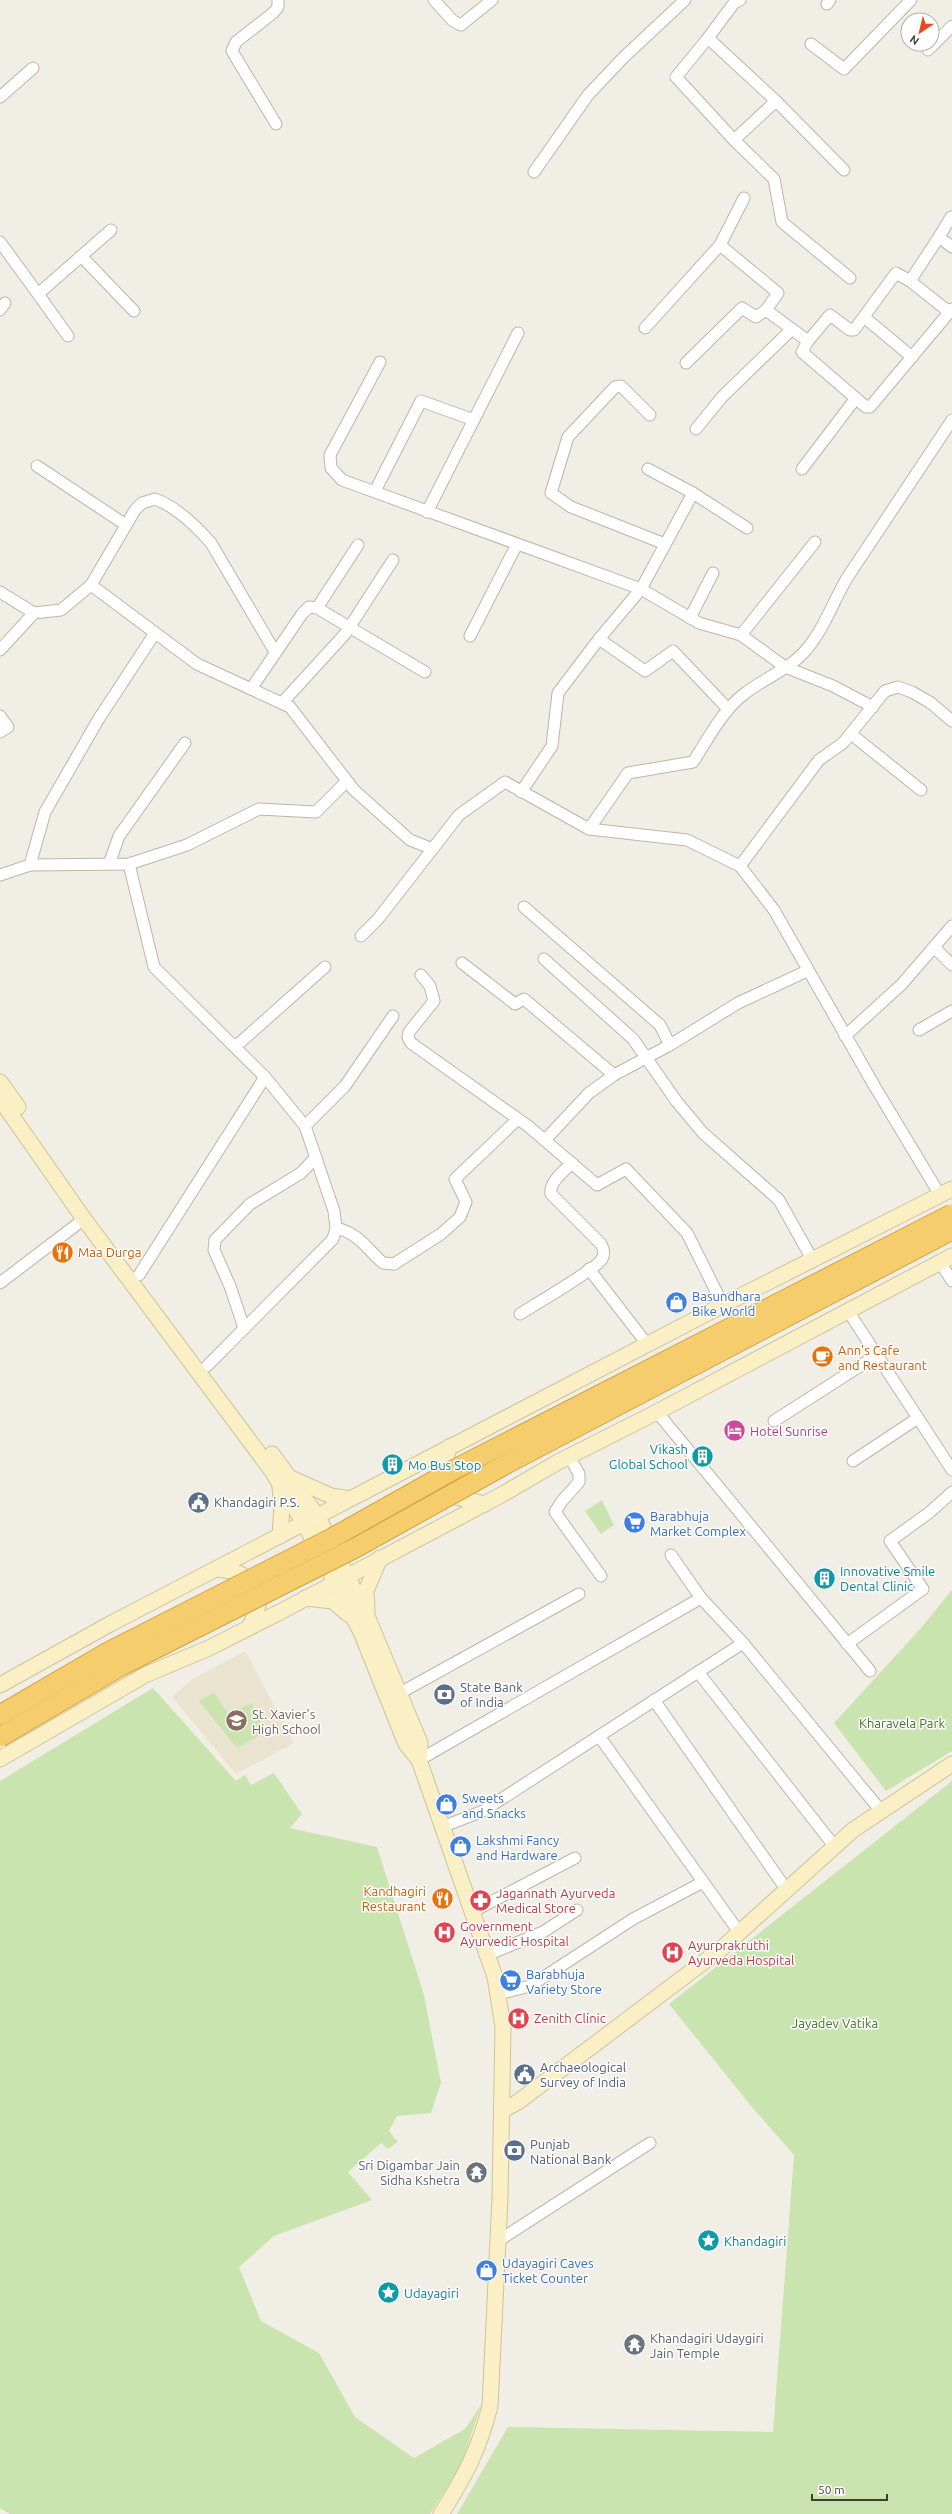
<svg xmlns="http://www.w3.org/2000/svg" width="952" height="2514" viewBox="0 0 952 2514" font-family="Ubuntu,sans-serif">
<rect width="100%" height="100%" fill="#f1eee5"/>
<!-- education -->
<path fill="#eae3d0" d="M245 1651 294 1743 236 1774 172 1697 191 1680Z"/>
<!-- green -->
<g fill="#cae4b0">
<path d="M602 1500 614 1525 601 1534 585 1511Z"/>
<path d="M952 1590V1751L886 1791 834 1723 921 1628Z"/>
<path d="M153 1688 236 1781 245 1775 251 1785 274 1773 302 1814 290 1828 377 1847 424 1995 441 2083 431 2113 397 2116 389 2131 398 2142 388 2149 381 2143 348 2172 372 2200 274 2236 239 2267 261 2321 319 2353 355 2417 414 2458 465 2429 481 2405 461 2466 430 2514H10L0 2508V1781Z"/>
<path d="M214 1692 229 1715 252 1703 266 1732 237 1748 199 1701Z"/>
<path d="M952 1781V2514H457L508 2427 773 2432 794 2155 751 2106 669 2004Z"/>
</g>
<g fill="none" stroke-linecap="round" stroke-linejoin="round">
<defs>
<g id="street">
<path d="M434 0 453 21 461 25 492 0"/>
<path d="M740 0 734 3 708 38 776 101 734 140 774 179 782 222 850 278"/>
<path d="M827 4 830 0"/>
<path d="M708 38 676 77 734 140"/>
<path d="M811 44 844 69 911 0"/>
<path d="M928 50 952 26"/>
<path d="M0 97 33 68"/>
<path d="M776 101 844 170"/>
<path d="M276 124 232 51 236 42 273 13 278 7V0"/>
<path d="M534 172 588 95 624 57 685 0"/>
<path d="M744 198 720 245 778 293 766 310 808 341 830 315 850 330H854L896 273 910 281 939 237 952 247"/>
<path d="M939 237 951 217"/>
<path d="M0 242 38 294 111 230"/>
<path d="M81 256 134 311"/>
<path d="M910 281 949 312"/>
<path d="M38 294 68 336"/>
<path d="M0 310 5 303"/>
<path d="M864 317 912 357"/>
<path d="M645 328 720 245"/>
<path d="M808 341 802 352 866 407H870L952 309"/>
<path d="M380 362 330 455 331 468 342 480 641 589 599 639 558 693 552 746 521 792"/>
<path d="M686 363 742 308 756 317 766 310"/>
<path d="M650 415 621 386 615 387 568 437 551 493 571 507 665 544"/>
<path d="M696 429 722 397 792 329"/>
<path d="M37 466 126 525"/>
<path d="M648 469 693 493 641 589 699 623 741 635 785 667 833 686 873 707"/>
<path d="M802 469 856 398"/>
<path d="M375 491 421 401 474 420"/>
<path d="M693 493 747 528"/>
<path d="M427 512 518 333"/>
<path d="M91 585 135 510 142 503 155 499C177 507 196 526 211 543L275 652"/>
<path d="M0 592 34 613 61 610 91 585 197 664 290 707 354 790 410 840 433 849"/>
<path d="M317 608 358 545"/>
<path d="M690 618 713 573"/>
<path d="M741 635 815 542"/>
<path d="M470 636 517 544"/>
<path d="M599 639 645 671 673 651 728 709"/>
<path d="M0 650 34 613"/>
<path d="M251 689 302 614 309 607 317 608 425 672"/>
<path d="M282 703 345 634 393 560"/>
<path d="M0 716 8 727 0 732"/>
<path d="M851 734 921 790"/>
<path d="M589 829 628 773 693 762C708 739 722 711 744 694 763 679 790 669 806 650 824 629 833 602 847 578L952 420"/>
<path d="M109 864 119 836 185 743"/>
<path d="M129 864 154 967 265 1077 305 1126 334 1211 336 1228 333 1239 207 1366"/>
<path d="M30 865 129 864 187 845 259 809 316 812 346 782"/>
<path d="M740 866 819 760 843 743 885 691 898 687 912 692 931 703 952 721"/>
<path d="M0 875 30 865 45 812 98 720 155 633"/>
<path d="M524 907 660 1025 670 1045 614 1075 589 1093 545 1140"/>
<path d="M361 936 378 919 459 815 505 782 589 829 687 840 740 866 774 910 875 1087 940 1195"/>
<path d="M934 947 952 965"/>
<path d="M544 959 633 1039 677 1102 703 1133 779 1200 812 1259"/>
<path d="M462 963 515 1004 524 999 614 1075"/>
<path d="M421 975 430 986 434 1001 409 1032 408 1037 411 1043 528 1126 597 1185 626 1169 687 1233 723 1305"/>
<path d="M919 1030 952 1011"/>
<path d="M845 1036 902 984 952 926"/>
<path d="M670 1045 738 1003 807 971"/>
<path d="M235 1047 325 967"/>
<path d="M305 1126 345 1086 393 1016"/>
<path d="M336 1228C360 1234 366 1248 383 1263L394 1264 441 1234 460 1217 466 1202 455 1179 518 1119"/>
<path d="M940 1262 952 1281"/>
<path d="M589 1269 647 1344"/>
<path d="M139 1275 265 1077"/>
<path d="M0 1283 84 1219"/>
<path d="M848 1311 952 1470"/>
<path d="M520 1314C534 1305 596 1269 602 1259 605 1253 604 1249 601 1244L551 1194C549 1182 564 1171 572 1163"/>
<path d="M244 1328 230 1286 214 1250 215 1240 250 1204 301 1173 316 1157"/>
<path d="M657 1412 870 1671"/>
<path d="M774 1421 877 1355"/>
<path d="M569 1456 579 1474V1482L562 1501 555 1512 601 1576"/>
<path d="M853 1461 918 1418"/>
<path d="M671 1555 701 1598"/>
<path d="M847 1644 923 1589 890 1541 930 1512 952 1492"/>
<path d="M698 1672 835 1847"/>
<path d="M400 1693 579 1594"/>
<path d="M654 1700 786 1889"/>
<path d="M599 1736 739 1932"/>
<path d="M419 1760 701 1598 743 1643 881 1811"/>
<path d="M442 1827 483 1811 743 1643"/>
<path d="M472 1912 575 1858"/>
<path d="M487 1955 543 1932 577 1910"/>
<path d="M498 1994 530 1986 633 1919 703 1882"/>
<path d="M498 2241 650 2143"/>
</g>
<g id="secondary">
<path d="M0 1082 18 1107"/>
<path d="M0 1099 84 1219 272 1471 304 1523 361 1632 406 1744 419 1760 495 1977 503 2027 500 2198 490 2406C479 2450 465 2476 441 2514"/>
<path d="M449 1447 443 1472 446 1488 456 1497 485 1504"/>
<path d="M272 1454 318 1517 367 1616 420 1743 419 1760"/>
<path d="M291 1478 331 1496 350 1499"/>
<path d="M280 1536 282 1506 280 1487"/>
<path d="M216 1569C233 1570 261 1577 259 1601 258 1610 253 1619 249 1628"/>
<path d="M305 1598 333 1601 348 1614"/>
<path d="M367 1612 366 1591 380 1558"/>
<path d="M0 1685 110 1624 723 1305 952 1189"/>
<path d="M0 1759 145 1675 209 1648 282 1611 503 1494 558 1462 657 1412 952 1256"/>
<path d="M503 2110 518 2102 721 1949 853 1830 952 1764"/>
</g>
</defs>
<!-- street casing -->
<use href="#street" stroke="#bcb6a8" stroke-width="13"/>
<!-- secondary casing -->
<use href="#secondary" stroke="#cfc297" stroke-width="17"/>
<!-- street -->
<use href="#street" stroke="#fff" stroke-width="11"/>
<!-- secondary -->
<use href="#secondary" stroke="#fbf0c5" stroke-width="15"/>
<defs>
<g id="highway-bridge">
<path d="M0 1715 108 1652 332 1538 455 1469 952 1214"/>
<path d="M0 1737 121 1666 357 1547 508 1463 952 1230"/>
</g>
</defs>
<!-- highway-bridge casing -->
<use href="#highway-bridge" stroke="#d3a23d" stroke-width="21" stroke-linecap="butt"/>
<!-- highway-bridge -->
<use href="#highway-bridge" stroke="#f5cd6c" stroke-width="19"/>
</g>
<!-- icons -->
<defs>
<symbol id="restaurant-disc" viewBox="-11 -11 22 22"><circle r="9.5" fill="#e8710a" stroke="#fff"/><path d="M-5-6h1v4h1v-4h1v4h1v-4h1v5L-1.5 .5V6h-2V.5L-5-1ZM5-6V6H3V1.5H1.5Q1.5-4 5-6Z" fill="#fff"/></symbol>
<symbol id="shop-disc" viewBox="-11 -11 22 22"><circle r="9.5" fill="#3f7fe0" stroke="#fff"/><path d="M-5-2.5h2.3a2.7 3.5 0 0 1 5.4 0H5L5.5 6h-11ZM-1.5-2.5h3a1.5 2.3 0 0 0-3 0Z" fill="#fff"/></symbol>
<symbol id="cafe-disc" viewBox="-11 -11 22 22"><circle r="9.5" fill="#e8710a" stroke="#fff"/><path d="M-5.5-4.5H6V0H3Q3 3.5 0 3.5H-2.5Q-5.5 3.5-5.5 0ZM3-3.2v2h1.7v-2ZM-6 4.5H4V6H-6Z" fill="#fff"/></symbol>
<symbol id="hotel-disc" viewBox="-11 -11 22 22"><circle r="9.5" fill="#d1479c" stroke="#fff"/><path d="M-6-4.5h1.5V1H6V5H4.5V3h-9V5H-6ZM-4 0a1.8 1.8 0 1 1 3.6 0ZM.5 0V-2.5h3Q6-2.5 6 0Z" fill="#fff"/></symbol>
<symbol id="building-disc" viewBox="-11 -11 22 22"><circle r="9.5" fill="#0f9aa8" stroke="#fff"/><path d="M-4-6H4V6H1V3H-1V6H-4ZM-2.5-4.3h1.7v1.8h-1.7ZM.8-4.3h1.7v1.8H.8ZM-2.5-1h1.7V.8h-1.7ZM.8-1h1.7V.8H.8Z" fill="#fff"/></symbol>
<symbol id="civic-disc" viewBox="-11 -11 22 22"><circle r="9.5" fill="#5c6f8a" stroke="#fff"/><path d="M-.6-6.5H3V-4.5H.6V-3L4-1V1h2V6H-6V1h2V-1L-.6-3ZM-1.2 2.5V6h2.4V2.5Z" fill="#fff"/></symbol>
<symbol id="supermarket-disc" viewBox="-11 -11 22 22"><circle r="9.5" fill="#3f7fe0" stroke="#fff"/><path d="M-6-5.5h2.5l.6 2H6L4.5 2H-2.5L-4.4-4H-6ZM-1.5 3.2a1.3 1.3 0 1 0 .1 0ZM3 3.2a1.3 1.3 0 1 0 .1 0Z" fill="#fff"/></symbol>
<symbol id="bank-disc" viewBox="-11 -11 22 22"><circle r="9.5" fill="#5c6f8a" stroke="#fff"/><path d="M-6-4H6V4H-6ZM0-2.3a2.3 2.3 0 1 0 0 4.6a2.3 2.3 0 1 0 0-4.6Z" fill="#fff"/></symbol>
<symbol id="school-disc" viewBox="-11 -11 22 22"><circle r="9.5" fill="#8d6e63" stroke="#fff"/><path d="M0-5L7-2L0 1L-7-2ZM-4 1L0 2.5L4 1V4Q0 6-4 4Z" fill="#fff"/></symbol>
<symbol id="pharmacy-disc" viewBox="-11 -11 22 22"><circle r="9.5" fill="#e0444e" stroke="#fff"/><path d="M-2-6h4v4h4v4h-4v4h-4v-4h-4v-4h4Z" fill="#fff"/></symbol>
<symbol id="hospital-disc" viewBox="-11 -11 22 22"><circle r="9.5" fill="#e0444e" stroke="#fff"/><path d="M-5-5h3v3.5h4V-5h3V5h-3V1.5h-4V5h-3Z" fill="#fff"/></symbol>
<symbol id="temple-disc" viewBox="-11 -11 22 22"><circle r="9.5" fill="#6b7280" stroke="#fff"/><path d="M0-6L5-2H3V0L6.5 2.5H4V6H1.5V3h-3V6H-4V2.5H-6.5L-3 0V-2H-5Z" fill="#fff"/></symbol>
<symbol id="sight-disc" viewBox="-11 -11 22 22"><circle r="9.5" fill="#0f9aa8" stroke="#fff"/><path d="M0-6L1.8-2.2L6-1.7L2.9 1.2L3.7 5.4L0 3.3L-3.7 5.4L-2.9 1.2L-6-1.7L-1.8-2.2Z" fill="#fff"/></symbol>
</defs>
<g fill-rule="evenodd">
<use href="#restaurant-disc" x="50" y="1240" width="25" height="25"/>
<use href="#shop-disc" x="664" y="1290" width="25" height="25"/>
<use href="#cafe-disc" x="810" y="1344" width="25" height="25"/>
<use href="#hotel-disc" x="722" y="1418" width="25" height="25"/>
<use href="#building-disc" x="690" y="1444" width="25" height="25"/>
<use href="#building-disc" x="380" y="1452" width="25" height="25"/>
<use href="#civic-disc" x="186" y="1490" width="25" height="25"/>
<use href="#supermarket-disc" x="622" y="1510" width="25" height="25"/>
<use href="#building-disc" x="812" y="1566" width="25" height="25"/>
<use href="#bank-disc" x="432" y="1682" width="25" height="25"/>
<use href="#school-disc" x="224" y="1708" width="25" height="25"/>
<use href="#shop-disc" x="434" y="1792" width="25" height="25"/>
<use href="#shop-disc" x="448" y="1834" width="25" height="25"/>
<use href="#restaurant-disc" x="430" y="1886" width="25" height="25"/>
<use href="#pharmacy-disc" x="468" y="1888" width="25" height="25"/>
<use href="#hospital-disc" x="432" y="1920" width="25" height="25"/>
<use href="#hospital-disc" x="660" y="1940" width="25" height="25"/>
<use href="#supermarket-disc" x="498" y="1968" width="25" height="25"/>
<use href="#hospital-disc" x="506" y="2006" width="25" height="25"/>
<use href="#civic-disc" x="512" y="2062" width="25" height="25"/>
<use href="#bank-disc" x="502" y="2138" width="25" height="25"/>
<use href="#temple-disc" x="464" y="2160" width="25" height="25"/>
<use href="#sight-disc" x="696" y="2228" width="25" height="25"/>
<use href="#shop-disc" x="474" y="2258" width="25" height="25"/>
<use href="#sight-disc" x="376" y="2280" width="25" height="25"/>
<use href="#temple-disc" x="622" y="2332" width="25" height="25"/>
</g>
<g text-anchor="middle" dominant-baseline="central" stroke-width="3" stroke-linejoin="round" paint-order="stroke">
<!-- food labels -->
<g font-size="13" fill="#c56008" stroke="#fff" text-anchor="start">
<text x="78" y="1252">Maa Durga</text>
<text x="838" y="1350">Ann's Cafe<tspan x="838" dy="15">and Restaurant</tspan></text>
<text x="426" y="1891" text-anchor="end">Kandhagiri<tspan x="426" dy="15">Restaurant</tspan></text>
</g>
<!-- shop labels -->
<g font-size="13" fill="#366cbe" stroke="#fff" text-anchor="start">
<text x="692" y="1296">Basundhara<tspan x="692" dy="15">Bike World</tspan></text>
<text x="650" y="1516">Barabhuja<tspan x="650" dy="15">Market Complex</tspan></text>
<text x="462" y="1798">Sweets<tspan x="462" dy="15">and Snacks</tspan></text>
<text x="476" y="1840">Lakshmi Fancy<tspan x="476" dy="15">and Hardware</tspan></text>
<text x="526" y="1974">Barabhuja<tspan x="526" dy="15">Variety Store</tspan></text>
<text x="502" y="2263">Udayagiri Caves<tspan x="502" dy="15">Ticket Counter</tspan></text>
</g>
<!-- hotel labels -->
<g font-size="13" fill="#b23c85" stroke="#fff" text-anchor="start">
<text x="750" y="1431">Hotel Sunrise</text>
</g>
<!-- culture labels -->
<g font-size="13" fill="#0d838f" stroke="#fff" text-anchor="start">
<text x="688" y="1449" text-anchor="end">Vikash<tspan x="688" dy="15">Global School</tspan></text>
<text x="408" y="1465">Mo Bus Stop</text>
<text x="840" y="1571">Innovative Smile<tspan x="840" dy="15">Dental Clinic</tspan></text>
<text x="724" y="2241">Khandagiri</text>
<text x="404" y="2293">Udayagiri</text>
</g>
<!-- service labels -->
<g font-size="13" fill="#4e5e75" stroke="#fff" text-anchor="start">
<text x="214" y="1502">Khandagiri P.S.</text>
<text x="460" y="1687">State Bank<tspan x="460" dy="15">of India</tspan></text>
<text x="540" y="2067">Archaeological<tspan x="540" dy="15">Survey of India</tspan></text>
<text x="530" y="2144">Punjab<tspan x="530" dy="15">National Bank</tspan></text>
</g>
<!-- education labels -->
<g font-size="13" fill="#785e54" stroke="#fff" text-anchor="start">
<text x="252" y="1714">St. Xavier's<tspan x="252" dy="15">High School</tspan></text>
</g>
<!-- park labels -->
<g font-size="13" fill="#44712c" stroke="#fff">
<text x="902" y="1723">Kharavela Park</text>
<text x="835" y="2023">Jayadev Vatika</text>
</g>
<!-- health labels -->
<g font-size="13" fill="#be3a42" stroke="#fff" text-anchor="start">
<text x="496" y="1893">Jagannath Ayurveda<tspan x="496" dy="15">Medical Store</tspan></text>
<text x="460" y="1926">Government<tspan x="460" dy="15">Ayurvedic Hospital</tspan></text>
<text x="688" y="1945">Ayurprakruthi<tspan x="688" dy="15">Ayurveda Hospital</tspan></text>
<text x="534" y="2018">Zenith Clinic</text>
</g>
<!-- worship labels -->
<g font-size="13" fill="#5b616d" stroke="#fff" text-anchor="end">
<text x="460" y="2165">Sri Digambar Jain<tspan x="460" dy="15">Sidha Kshetra</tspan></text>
<text x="650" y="2338" text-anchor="start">Khandagiri Udaygiri<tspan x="650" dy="15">Jain Temple</tspan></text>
</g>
</g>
<!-- north arrow -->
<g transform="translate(920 32) rotate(215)"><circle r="19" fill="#ffffff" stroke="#b4b2ae"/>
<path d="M0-3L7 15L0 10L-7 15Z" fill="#ed4720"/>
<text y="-6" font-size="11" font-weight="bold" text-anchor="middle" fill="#433e35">N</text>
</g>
<!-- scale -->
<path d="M812 2494v6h75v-6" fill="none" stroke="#433e35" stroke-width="2"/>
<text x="818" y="2494" font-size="12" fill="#433e35" stroke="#ffffff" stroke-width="3" paint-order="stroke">50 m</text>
</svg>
